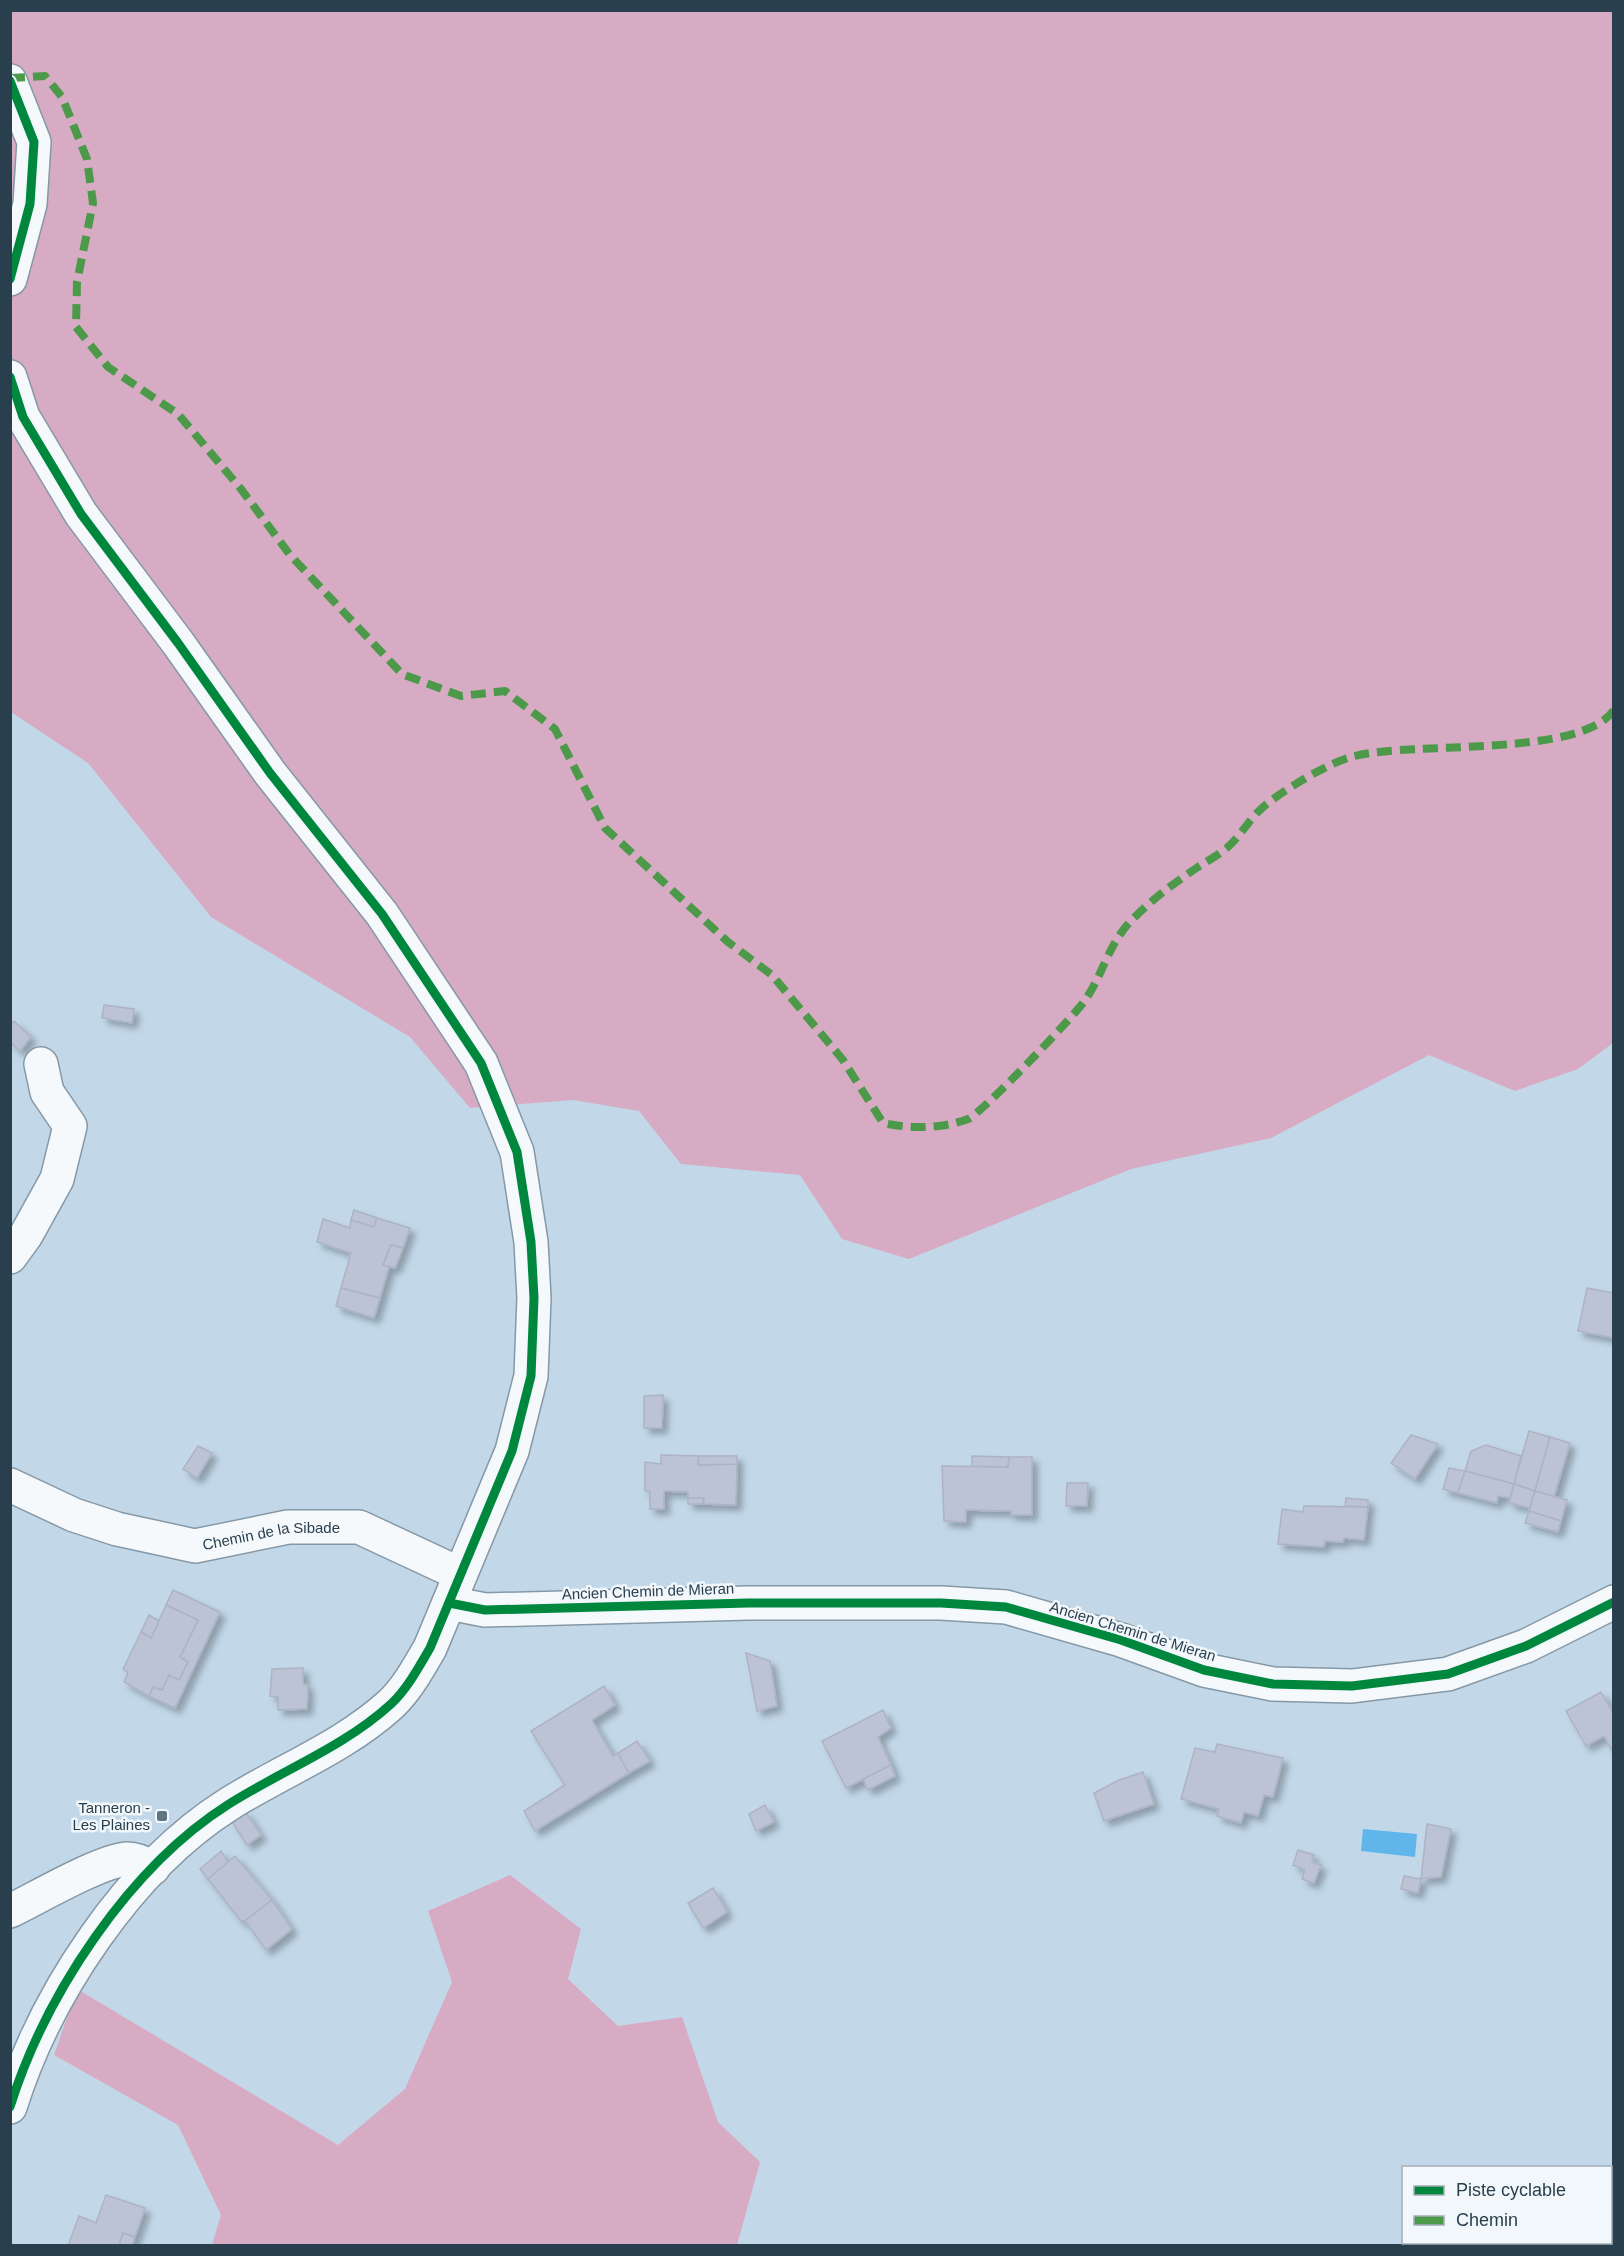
<svg xmlns="http://www.w3.org/2000/svg" width="1624" height="2256" viewBox="0 0 1624 2256" font-family="Arial,sans-serif">
<defs>
<filter id="shadow"><feDropShadow dx="5.5" dy="5.5" stdDeviation="3" flood-color="#0004"/></filter>
</defs>
<rect width="100%" height="100%" fill="#c2d8e9"/>
<!-- green -->
<g fill="#d7abc4">
<path d="M10 11H1613V1043L1578 1069 1515 1091 1429 1055 1271 1138 1131 1169 909 1259 842 1239 800 1175 681 1164 639 1111 573 1100 470 1108 410 1037 211 917 88 763 11 712Z"/>
<path d="M510 1875 581 1929 568 1979 618 2026 682 2017 718 2122 760 2162 737 2245H212L221 2215 178 2125 54 2055 77 1989 338 2145 405 2089 452 1982 428 1911Z"/>
</g>
<!-- water -->
<path fill="#60b6ea" d="M1363 1829 1417 1834 1415 1857 1361 1851Z"/>
<!-- building -->
<g fill="#bcc3d4" stroke="#adb3c4" stroke-width="1.5" filter="url(#shadow)">
<path d="M104 1005 134 1009 132 1023 102 1018Z"/>
<path d="M14 1021 31 1037 20 1051 10 1042V1026Z"/>
<path d="M354 1210 377 1218 374 1227 351 1220Z"/>
<path d="M377 1218 410 1228 403 1248 391 1245 383 1265 389 1267 380 1298 341 1288 351 1253 317 1242 323 1219 350 1228 351 1220 374 1227Z"/>
<path d="M391 1245 403 1248 395 1268 383 1265Z"/>
<path d="M341 1288 380 1298 374 1318 336 1306Z"/>
<path d="M1587 1288 1614 1293V1338L1578 1331Z"/>
<path d="M663 1395 662 1428H644V1396Z"/>
<path d="M1529 1431 1550 1437 1535 1491 1514 1484Z"/>
<path d="M1411 1435 1438 1444 1415 1479 1391 1463Z"/>
<path d="M1550 1437 1570 1443 1554 1497 1535 1491Z"/>
<path d="M1486 1445 1521 1456 1514 1484 1465 1471 1471 1451Z"/>
<path d="M198 1446 212 1453 197 1478 183 1469Z"/>
<path d="M661 1455 699 1456 698 1465 737 1464 736 1505 703 1504 704 1498H688V1492L664 1491V1509H650V1491H645V1462L661 1464Z"/>
<path d="M699 1456H737V1464L698 1465Z"/>
<path d="M972 1456 1009 1457 1008 1467H972Z"/>
<path d="M1009 1457H1032V1515H1011V1511L966 1510V1522L944 1521 942 1466 1008 1467Z"/>
<path d="M1449 1468 1465 1471 1458 1493 1443 1489Z"/>
<path d="M1465 1471 1514 1484 1510 1498 1498 1496 1497 1503 1458 1493Z"/>
<path d="M1067 1483H1088L1087 1506H1066Z"/>
<path d="M1514 1484 1535 1491 1530 1508 1509 1503Z"/>
<path d="M1535 1491 1567 1500 1561 1521 1529 1511Z"/>
<path d="M688 1498H704L703 1504H688Z"/>
<path d="M1346 1498 1368 1500V1507L1345 1506Z"/>
<path d="M1304 1506 1368 1507 1364 1540 1344 1538 1343 1542 1325 1541 1324 1547 1278 1544 1282 1509 1303 1512Z"/>
<path d="M1529 1511 1561 1521 1558 1532 1525 1523Z"/>
<path d="M173 1590 220 1612 175 1708 149 1696 153 1687 162 1690 169 1675 179 1680 188 1662 180 1657 198 1620 166 1605Z"/>
<path d="M166 1605 198 1620 180 1657 188 1662 179 1680 169 1675 162 1690 153 1687 149 1696 124 1682 128 1673 123 1669 141 1632 151 1638Z"/>
<path d="M149 1615 159 1621 151 1638 141 1632Z"/>
<path d="M746 1653 770 1661 777 1706 757 1711Z"/>
<path d="M303 1668V1684L308 1685 307 1709 278 1710V1697L270 1696 272 1669Z"/>
<path d="M604 1686 615 1705 592 1720 613 1756 618 1753 629 1773 535 1831 524 1811 565 1785 531 1731Z"/>
<path d="M1601 1692 1614 1715V1754L1604 1736 1586 1746 1566 1711Z"/>
<path d="M883 1710 891 1728 878 1737 891 1765 846 1788 822 1741Z"/>
<path d="M637 1741 650 1761 629 1773 618 1753Z"/>
<path d="M1217 1744 1283 1758 1273 1797 1264 1795 1258 1816 1244 1812 1241 1823 1217 1816 1219 1809 1181 1799 1195 1748 1215 1752Z"/>
<path d="M891 1765 895 1776 868 1790 863 1779Z"/>
<path d="M1143 1772 1154 1804 1104 1821 1094 1793 1119 1780Z"/>
<path d="M765 1805 774 1822 756 1831 749 1814Z"/>
<path d="M245 1811 261 1835 247 1845 231 1820Z"/>
<path d="M1427 1824 1451 1829 1441 1877 1421 1879Z"/>
<path d="M1298 1850 1314 1855 1312 1862 1321 1865 1314 1883 1302 1879 1305 1870 1293 1865Z"/>
<path d="M221 1851 229 1863 208 1879 200 1869Z"/>
<path d="M235 1856 272 1900 245 1921H241L208 1879Z"/>
<path d="M1404 1876 1421 1879 1418 1893 1401 1889Z"/>
<path d="M713 1888 727 1912 703 1928 688 1903Z"/>
<path d="M272 1900 292 1929 266 1950 245 1921Z"/>
<path d="M106 2195 145 2208 135 2237 123 2233 119 2246H68L79 2216 96 2223Z"/>
<path d="M123 2233 135 2237 132 2246H119Z"/>
</g>
<g fill="none" stroke-linecap="round" stroke-linejoin="round">
<defs>
<g id="minor">
<path d="M10 81 34 142 30 204 10 279"/>
<path d="M10 377 23 417 81 514 178 643 270 773 382 914 481 1063 517 1152 531 1242 534 1298 531 1376 512 1451 430 1648C419 1667 407 1689 391 1704 344 1747 283 1770 229 1804 129 1867 45 1995 10 2107"/>
<path d="M10 1257 26 1235 57 1179 70 1126 47 1092 41 1064"/>
<path id="s1" d="M10 1485 74 1515 117 1529 195 1546 288 1527H359L460 1574"/>
<path d="M449 1603 485 1610 748 1603H941L1006 1607 1121 1640 1204 1670 1273 1684 1352 1686 1448 1674 1526 1646 1614 1602"/>
<path d="M10 1911C37 1898 100 1861 127 1859 137 1859 145 1863 153 1868"/>
</g>
</defs>
<!-- minor casing -->
<use href="#minor" stroke="#8598a6" stroke-width="36"/>
<!-- minor -->
<use href="#minor" stroke="#f6f9fc" stroke-width="33"/>
<!-- quiet -->
<path stroke="#4c9a49" stroke-width="8" stroke-dasharray="15 8" stroke-linecap="butt" d="M10 78 45 76 62 97 87 159 93 203 77 282 76 327 108 367 178 414 241 489 290 555 402 674 461 696 505 691 555 729 605 828 728 942 772 975 843 1060 883 1123C911 1129 941 1129 968 1119 982 1113 1070 1020 1083 1003 1102 978 1108 944 1131 921 1151 900 1174 883 1198 867 1209 860 1222 853 1231 844 1242 833 1250 819 1261 809 1281 791 1329 762 1355 756 1412 741 1581 758 1614 710"/>
<defs>
<g id="cycleway">
<path d="M10 81 34 142 30 204 10 279"/>
<path d="M10 377 23 417 81 514 178 643 270 773 382 914 481 1063 517 1152 531 1242 534 1298 531 1376 512 1451 430 1648C419 1667 407 1689 391 1704 344 1747 283 1770 229 1804 129 1867 45 1995 10 2107"/>
<path d="M449 1603 485 1610 748 1603H941L1006 1607 1121 1640 1204 1670 1273 1684 1352 1686 1448 1674 1526 1646 1614 1602"/>
</g>
</defs>
<!-- cycleway casing -->
<use href="#cycleway" stroke="#f2f7fb" stroke-width="13"/>
<!-- cycleway -->
<use href="#cycleway" stroke="#00873e" stroke-width="9"/>
</g>
<!-- markers -->
<rect fill="#5f7584" stroke="#f2f7fb" stroke-width="2" x="156" y="1810" width="12" height="12" rx="3"/>
<g text-anchor="middle" dominant-baseline="central" stroke-width="5" stroke-linejoin="round" paint-order="stroke">
<!-- street labels -->
<g font-size="15" fill="#293f4e" stroke="#f2f7fb">
<text stroke="none"><textPath href="#s1" startOffset="273">Chemin de la Sibade</textPath></text>
<text transform="translate(648 1591) rotate(-2)">Ancien Chemin de Mieran</text>
<text transform="translate(1133 1631) rotate(17)">Ancien Chemin de Mieran</text>
</g>
<!-- poi labels -->
<g font-size="15" fill="#293f4e" stroke="#f2f7fb" text-anchor="end">
<text x="150" y="1807">Tanneron -<tspan x="150" dy="17">Les Plaines</tspan></text>
</g>
</g>
<!-- border -->
<rect width="1624" height="2256" fill="none" stroke="#293f4e" stroke-width="24"/>
<!-- legend -->
<rect x="1402" y="2166" width="210" height="78" fill="#f2f7fb" stroke="#a2adb6" stroke-width="1.5"/>
<rect x="1414" y="2186" width="30" height="9" fill="#00873e" stroke="#a2adb6" stroke-width="1.5"/>
<text x="1456" y="2196" font-size="18" fill="#293f4e">Piste cyclable</text>
<rect x="1414" y="2216" width="30" height="9" fill="#4c9a49" stroke="#a2adb6" stroke-width="1.5"/>
<text x="1456" y="2226" font-size="18" fill="#293f4e">Chemin</text>
</svg>
